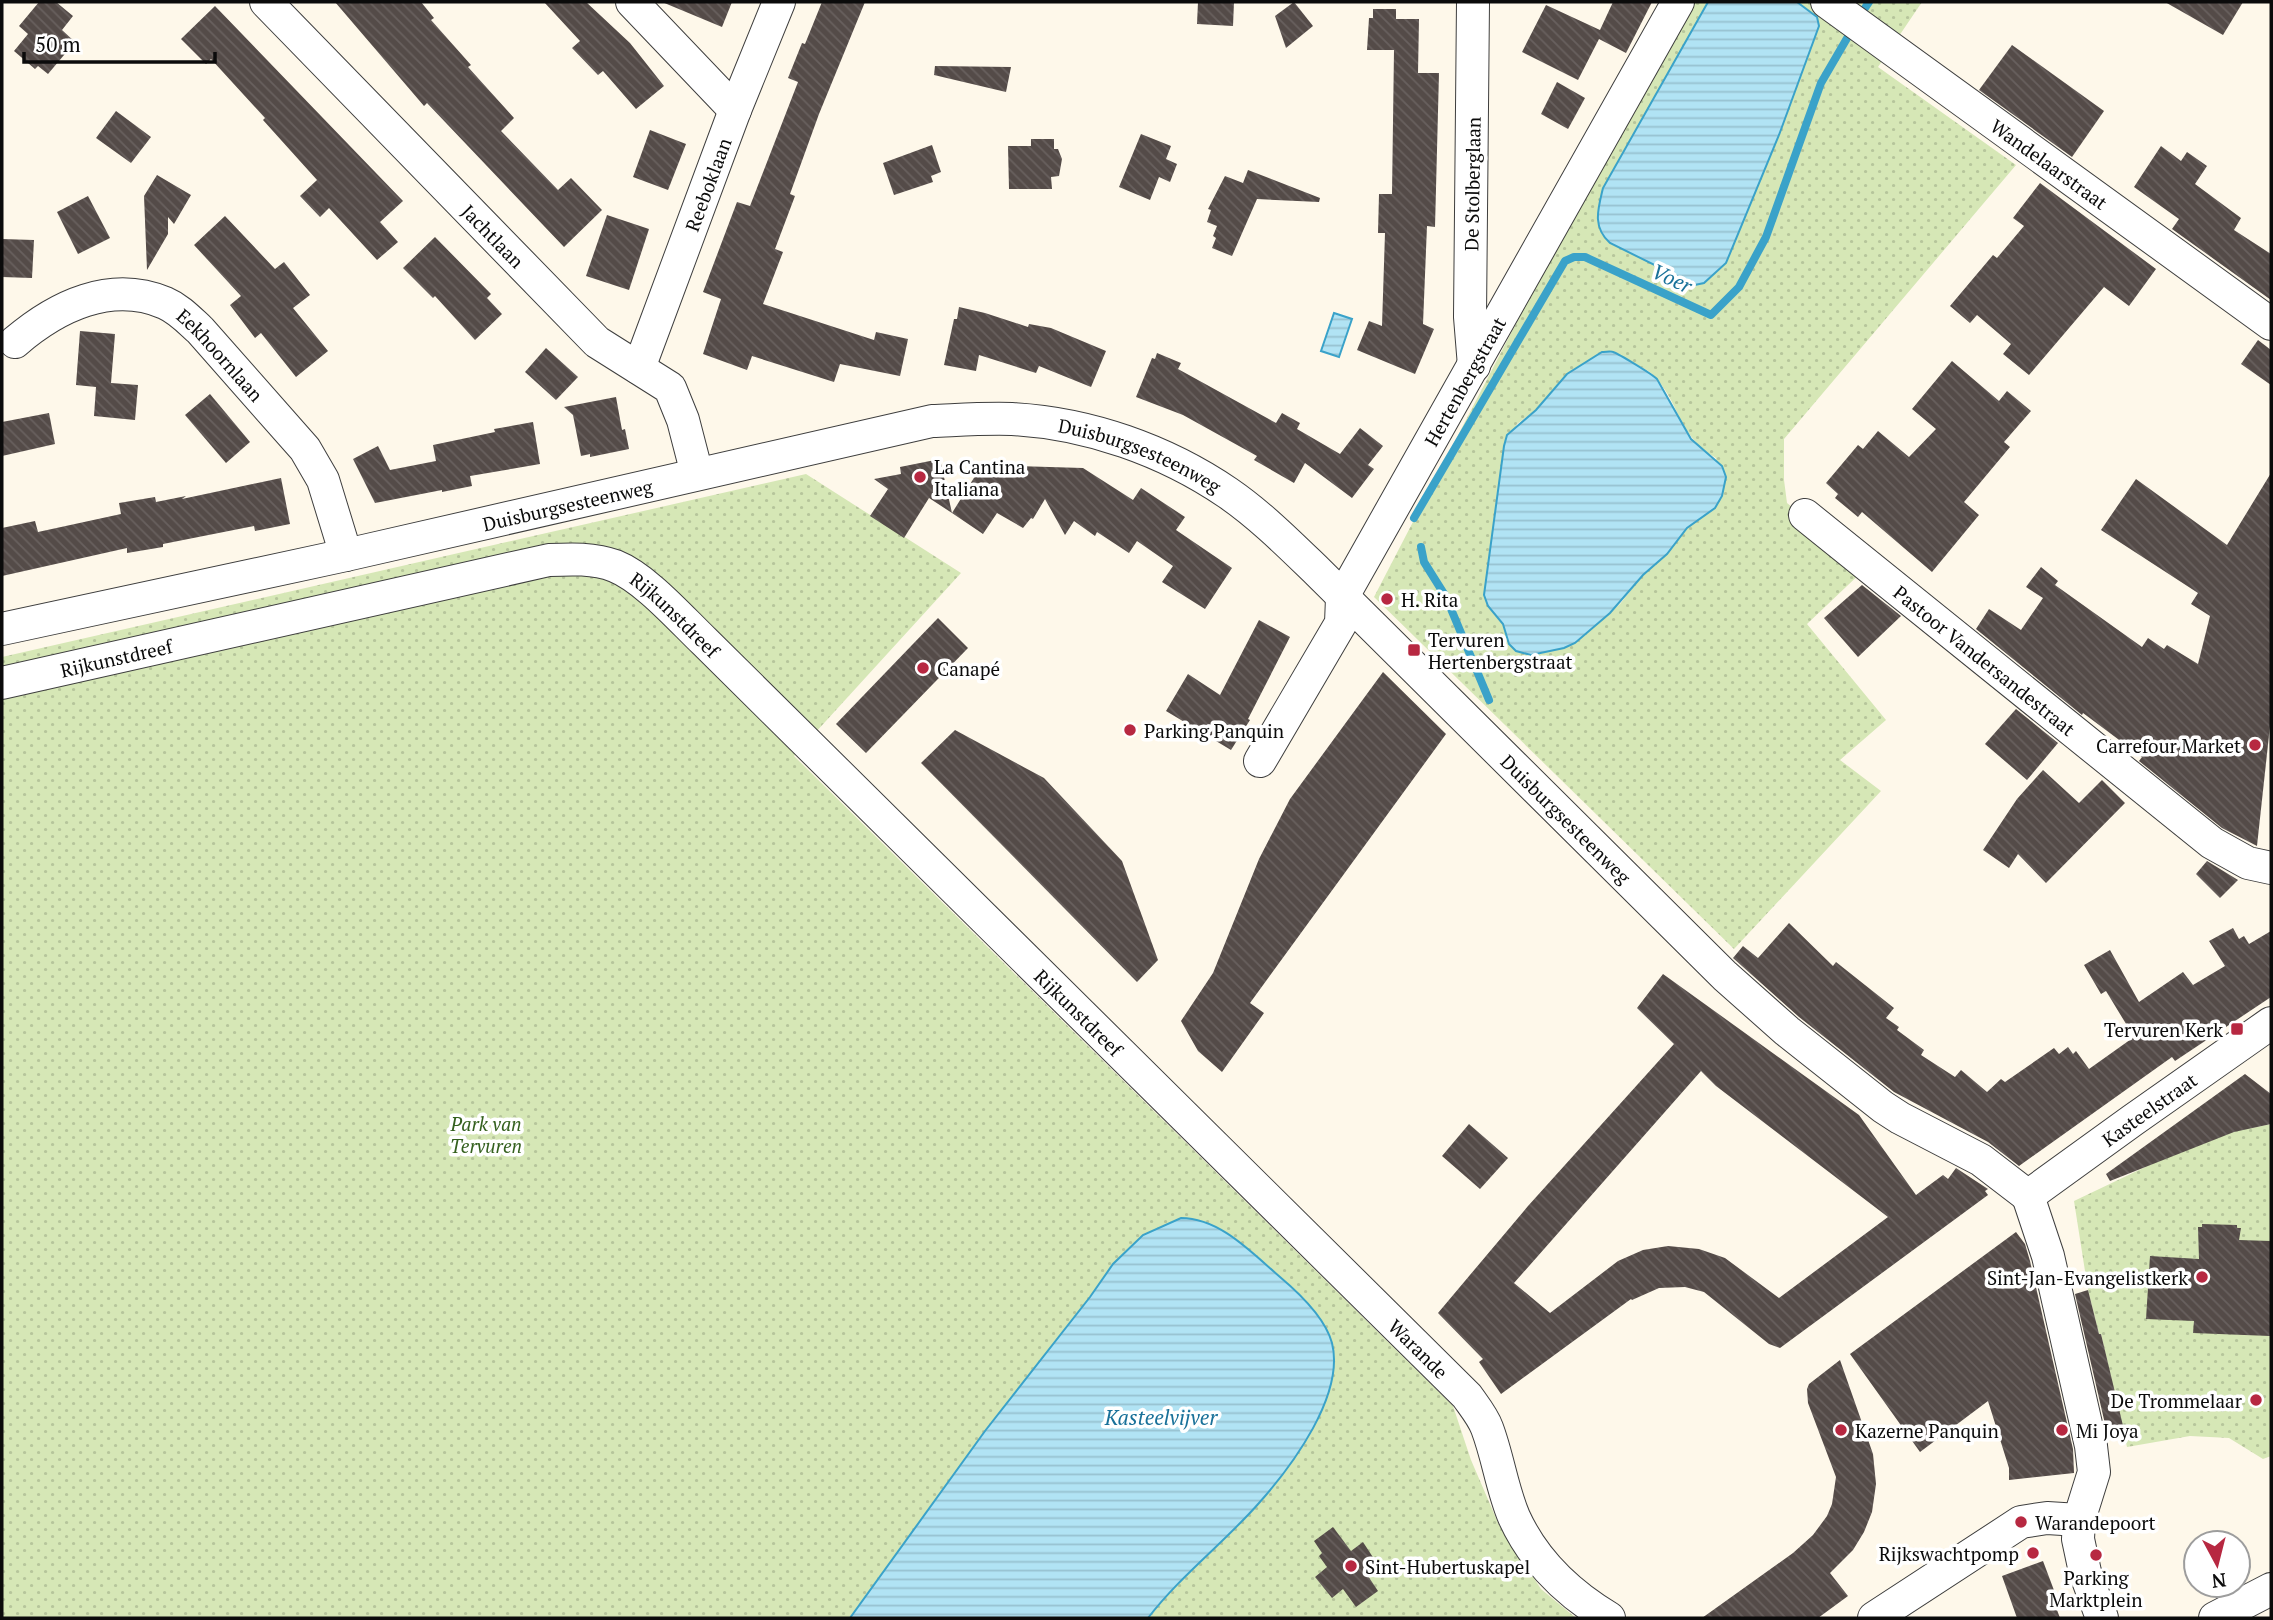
<svg xmlns="http://www.w3.org/2000/svg" width="2273" height="1620" viewBox="0 0 2273 1620" font-family="'PT Serif',serif">
<defs>
<pattern id="park-dots" width="8" height="8" patternUnits="userSpaceOnUse" patternTransform="scale(1.75)"><rect width="8" height="8" fill="#d6e7b6"/><path d="M2 2h.1M6 6h.1" fill="none" stroke="#b6c59b" stroke-width="1.8" stroke-linecap="round"/></pattern>
<pattern id="water-rules" width="6" height="5" patternUnits="userSpaceOnUse" patternTransform="scale(1.75)"><rect width="6" height="5" fill="#b1e3f4"/><path d="M0 2.5h6" fill="none" stroke="#97c1d0"/></pattern>
<pattern id="building-back-hatch" width="6" height="6" patternUnits="userSpaceOnUse" patternTransform="scale(1.75)"><rect width="6" height="6" fill="#544b48"/><path d="M-1 5l2 2M0 0l6 6M5-1l2 2" fill="none" stroke="#68605e"/></pattern>
</defs>
<rect width="100%" height="100%" fill="#fef8ea"/>
<!-- park -->
<g fill="url(#park-dots)" fill-rule="evenodd">
<path d="M1683 2H1708L1603 188 1610 243 1684 280 1695 285 1765 169 1819 26 1817 17 1797 2H1922L1878 67 2016 165 1784 439V480L1787 503 1867 567 1807 624 1886 720 1840 760 1881 791 1734 949 1374 597ZM1613 352C1622 357 1645 368 1651 373 1681 401 1675 434 1716 458L1715 508 1687 528 1667 554 1643 575 1620 604 1575 643 1564 648 1509 644 1503 624 1488 606 1485 585 1494 533 1504 446 1517 424 1536 410 1567 374Z"/>
<path d="M806 474 961 573 794 756 1453 1406 1471 1460 1499 1525 1541 1589 1576 1618H2V657Z"/>
<path d="M2248 1118 2252 1128 2271 1124V1456L2263 1459 2229 1438 2190 1436 2127 1447 2101 1334H2099L2088 1290 2074 1201Z"/>
</g>
<!-- water -->
<g fill="url(#water-rules)" stroke="#3aa2c9" stroke-width="2">
<path d="M1708 2H1797L1817 17 1819 26 1779 135 1726 263 1704 283 1695 285 1610 243C1592 227 1598 209 1603 188Z"/>
<path d="M1334 313 1352 319 1339 357 1321 351Z"/>
<path d="M1602 352C1603 352 1612 351 1613 352 1619 354 1652 374 1657 379L1691 439 1722 466 1726 477 1722 496 1715 508 1687 528 1667 554 1643 575 1610 613 1575 643 1564 648 1531 655 1516 651 1509 644 1503 624 1488 606 1484 595 1504 446 1507 435 1536 410 1567 374Z"/>
<path d="M1181 1218C1220 1218 1252 1253 1280 1277 1299 1293 1325 1317 1332 1343 1345 1395 1292 1466 1259 1503 1224 1543 1181 1575 1148 1618H850L985 1431 1090 1297 1113 1264 1143 1235Z"/>
</g>
<g fill="none" stroke-linecap="round" stroke-linejoin="round">
<!-- stream -->
<g stroke="#3aa2c9" stroke-width="8">
<path d="M1859 17 1869 2"/>
<path d="M1414 518 1565 261 1574 257H1585L1711 315 1739 287 1766 237 1821 83 1853 28"/>
<path d="M1421 547 1424 562 1446 597 1489 700"/>
</g>
</g>
<!-- building -->
<g fill="url(#building-back-hatch)" fill-rule="evenodd">
<path d="M39 2H56L73 16 62 30 75 42 48 74 38 66 35 69 14 51 28 34 19 26Z"/>
<path d="M335 2H421L434 18 431 20 471 65 468 67 514 118 501 131 558 190 571 178 602 210 564 247 427 103 424 106Z"/>
<path d="M544 2H586L630 43 664 86 636 109 603 71 598 75 572 48 580 41Z"/>
<path d="M662 2H732L722 27Z"/>
<path d="M822 2H865L819 114 790 194 795 196 775 249 783 252 763 304 874 340 876 332 908 339 900 376 840 364 834 382 752 356 747 370 703 354 721 299 703 292 737 202 750 206 798 82 788 78 802 43 805 44Z"/>
<path d="M1198 2H1234L1233 26 1197 24Z"/>
<path d="M1294 2 1313 26 1286 48 1275 16Z"/>
<path d="M1613 2H1652L1626 53 1599 39 1578 80 1522 52 1546 5 1600 30Z"/>
<path d="M2165 2H2243L2223 35Z"/>
<path d="M215 6 403 201 380 222 398 242 377 260 329 208 320 217 300 196 317 180 263 120 265 118 211 59 206 64 181 39Z"/>
<path d="M1373 9H1396V19H1419L1418 73H1439L1435 227 1427 226 1423 324 1434 329 1415 374 1357 350 1369 321 1382 326 1385 233H1378L1379 194H1392L1394 50H1367L1369 18H1373Z"/>
<path d="M2012 45 2104 111 2072 157 1979 90Z"/>
<path d="M935 66 1011 67 1006 92 934 75Z"/>
<path d="M1557 82 1585 98 1568 129 1541 114Z"/>
<path d="M116 111 151 137 131 163 96 138Z"/>
<path d="M650 130 686 144 668 190 633 177Z"/>
<path d="M1141 134 1171 146 1166 159 1177 164 1170 182 1159 177 1150 200 1119 187Z"/>
<path d="M1031 139H1054V149H1058L1062 159 1059 176 1051 177 1052 189H1009L1008 146H1031Z"/>
<path d="M932 145 941 172 931 176 933 182 894 195 883 163Z"/>
<path d="M2161 146 2181 161 2187 152 2207 166 2195 184 2241 218 2234 230 2271 254V300L2172 229 2179 219 2134 187Z"/>
<path d="M1248 170 1320 198 1319 202 1257 199 1232 256 1212 248 1216 238 1213 236 1217 226 1207 222 1211 210 1208 209 1225 176 1243 183Z"/>
<path d="M157 175 191 195 174 224 168 217V234L147 270 144 196Z"/>
<path d="M2040 183 2156 269 2129 306 2104 287 2029 375 2003 354 2011 344 1977 315 1970 323 1950 306 1993 255 1997 258 2024 226 2013 218Z"/>
<path d="M88 196 110 238 78 254 57 212Z"/>
<path d="M607 215 649 229 629 290 586 276Z"/>
<path d="M225 216 275 269 284 262 310 295 293 308 328 351 296 377 261 333 255 338 230 305 241 296 194 245Z"/>
<path d="M435 237 491 294 487 298 502 314 475 340 435 296 433 298 403 268Z"/>
<path d="M2 239 34 240 32 278 2 277Z"/>
<path d="M959 307 985 313 1028 327 1029 324 1051 328 1106 351 1091 387 1039 366 1036 373 979 355 976 371 944 365 954 319H957Z"/>
<path d="M80 331 115 334 111 383 138 385 135 420 94 416 96 387 76 385Z"/>
<path d="M2258 340 2271 350V385L2241 364Z"/>
<path d="M546 348 578 377 556 400 525 372Z"/>
<path d="M1157 353 1181 363 1178 369 1276 423 1282 413 1300 423 1297 429 1340 454 1360 428 1383 446 1368 465 1374 469 1352 498 1305 463 1294 483 1254 460 1257 456 1183 415 1136 397 1152 358 1155 359Z"/>
<path d="M1952 361 1999 401 2007 391 2031 411 2004 442 2010 447 1964 502 1979 515 1932 572 1862 512 1858 517 1835 498 1838 494 1826 483 1858 445 1863 449 1878 431 1909 457 1936 429 1912 409Z"/>
<path d="M210 394 250 442 226 463 185 415Z"/>
<path d="M616 397 622 430 625 429 629 449 590 457V454L581 456 573 415 564 407Z"/>
<path d="M49 413 55 444 2 456V422Z"/>
<path d="M533 422 540 464 470 476 472 486 442 492V490L375 503 353 459 378 446 390 470 436 461 433 445 495 432 494 429Z"/>
<path d="M940 459 952 513 929 498 904 538 870 516 888 489 874 479 901 474 900 467Z"/>
<path d="M982 465 1083 468 1133 500 1141 488 1185 517 1176 530 1232 568 1205 609 1162 582 1173 566 1137 541 1129 553 1097 532 1095 536 1074 521 1065 535 1045 499 1033 519 1031 518 1023 528 997 513 983 534 952 513Z"/>
<path d="M2271 473V717L2257 846 2222 828 2139 761 2142 757 2083 713 2082 715 1976 629 1989 609 2021 630 2043 598 2026 587 2041 567 2058 581 2055 585 2142 647 2148 638 2164 649 2167 645 2198 664 2210 616 2191 604 2198 593 2101 530 2136 479 2227 545Z"/>
<path d="M281 478 290 524 255 531 254 526 163 544V547L127 553V548L2 576V528L35 521 38 532 121 514 119 503 155 497 156 502 186 496 182 499Z"/>
<path d="M1862 585 1901 616 1858 657 1824 618Z"/>
<path d="M938 618 968 648 866 753 836 724Z"/>
<path d="M1259 620 1290 637 1248 719 1250 720 1231 750 1166 711 1188 674 1220 695Z"/>
<path d="M1383 672 1446 734 1250 1003 1264 1013 1222 1072 1198 1051 1181 1021 1213 973 1259 859 1290 799Z"/>
<path d="M2016 709 2058 743 2027 780 1985 744Z"/>
<path d="M955 730 1044 778 1122 861 1158 960 1137 982 921 763Z"/>
<path d="M2043 770 2079 803 2102 780 2125 803 2046 883 2018 854 2009 868 1983 850 2017 799Z"/>
<path d="M2207 861 2238 880 2220 898 2196 874Z"/>
<path d="M1789 923 1833 966 1836 962 1894 1008 1886 1018 1899 1027 1897 1030 1924 1050 1921 1055 1955 1077 1961 1070 1987 1092 2001 1079 2005 1082 2054 1048 2059 1054 2068 1047 2073 1054 2076 1051 2089 1069 2134 1037 2106 991 2101 994 2084 965 2110 950 2139 1002 2183 972 2193 985 2225 966 2209 941 2233 928 2239 939 2244 936 2249 944 2271 931V997L2175 1061 2172 1057 2019 1166 1988 1142 1894 1092 1799 1017 1733 958 1743 946 1758 958Z"/>
<path d="M1663 974 1859 1115 1916 1195 1943 1175 1948 1179 1956 1168 1988 1189 1985 1191 1988 1195 1780 1348 1769 1344 1704 1292 1685 1287 1659 1288 1632 1300 1631 1299 1501 1394 1479 1362 1483 1359 1438 1313 1528 1206 1674 1044 1637 1008ZM1701 1071 1716 1086 1888 1217 1779 1298 1725 1258 1699 1249 1668 1246 1643 1250 1618 1261 1550 1313 1514 1283Z"/>
<path d="M2245 1074 2271 1094V1124L2234 1132 2110 1181 2106 1174Z"/>
<path d="M1469 1124 1508 1158 1480 1189 1442 1156Z"/>
<path d="M2202 1224 2237 1225V1228H2241L2239 1240 2271 1241 2270 1336 2193 1333 2194 1321 2146 1319 2150 1256 2199 1259 2198 1227H2202Z"/>
<path d="M2016 1232 2025 1244 2030 1261 2073 1449 2074 1473 2009 1480V1468L1988 1401 1920 1452 1850 1354Z"/>
<path d="M2088 1290 2099 1334H2101L2125 1434 2108 1437 2075 1294Z"/>
<path d="M1840 1360 1873 1454 1876 1484 1872 1512 1864 1532 1853 1550 1830 1573 1848 1596 1818 1618H1702L1793 1553 1813 1535 1827 1516 1832 1504 1836 1477 1808 1403 1807 1389 1809 1384Z"/>
<path d="M1333 1527 1351 1551 1363 1542 1378 1565 1366 1573 1378 1591 1356 1607 1343 1589 1332 1598 1315 1577 1327 1567 1319 1556 1322 1553 1314 1541Z"/>
<path d="M2043 1561 2055 1593 2051 1594 2060 1618H2017L2002 1576Z"/>
</g>
<g fill="none" stroke-linecap="round" stroke-linejoin="round">
<defs>
<g id="minor">
<path id="s1" d="M266 2 597 342 670 388 683 420 697 474"/>
<path d="M632 2 735 110"/>
<path d="M1473 2 1470 317 1474 366"/>
<path id="s2" d="M1827 2 2271 324"/>
<path id="s3" d="M15 342C57 306 111 280 165 303 179 309 189 320 200 330L305 449 323 480 346 555"/>
<path id="s4" d="M639 368 735 110 779 2"/>
<path id="s5" d="M1805 515 2212 843 2248 863 2271 868"/>
<path id="s6" d="M2 629 346 555 932 421C958 420 986 418 1012 419 1088 423 1165 450 1228 493 1260 515 1289 544 1317 571L1725 976 1787 1031 1883 1107 1900 1118 1981 1160 2028 1196"/>
<path id="s7" d="M2 683 549 560C571 559 594 558 615 566 645 578 680 618 704 641L1467 1396C1474 1406 1483 1417 1487 1428 1498 1457 1502 1489 1514 1517 1534 1561 1569 1594 1609 1618"/>
<path id="s8" d="M1260 761 1341 623 1342 598 1678 2"/>
<path d="M2028 1196 2048 1256 2091 1446 2094 1472 2079 1520 2078 1539 2085 1572 2102 1618"/>
<path id="s9" d="M2028 1196 2133 1120 2271 1023"/>
<path d="M1874 1618 2021 1522 2047 1518 2079 1520"/>
<path d="M2215 1618 2271 1589"/>
</g>
</defs>
<!-- minor casing -->
<use href="#minor" stroke="#3e3e3e" stroke-width="34"/>
<!-- minor -->
<use href="#minor" stroke="#fff" stroke-width="32"/>
</g>
<!-- markers -->
<g fill="#b72841" stroke="#fff" stroke-width="2.5">
<circle cx="920" cy="477" r="7"/>
<circle cx="1387" cy="599" r="7"/>
<rect x="1407" y="643" width="14" height="14" rx="3.5"/>
<circle cx="923" cy="668" r="7"/>
<circle cx="1130" cy="730" r="7"/>
<circle cx="2255" cy="745" r="7"/>
<rect x="2230" y="1022" width="14" height="14" rx="3.5"/>
<circle cx="2202" cy="1277" r="7"/>
<circle cx="2256" cy="1400" r="7"/>
<circle cx="1841" cy="1430" r="7"/>
<circle cx="2062" cy="1430" r="7"/>
<circle cx="2021" cy="1522" r="7"/>
<circle cx="2033" cy="1553" r="7"/>
<circle cx="2096" cy="1555" r="7"/>
<circle cx="1351" cy="1566" r="7"/>
</g>
<g text-anchor="middle" dominant-baseline="central" stroke-width="7" stroke-linejoin="round" paint-order="stroke">
<!-- street labels -->
<g font-size="19" fill="#0b0b0b" stroke="#fff">
<text stroke="none"><textPath href="#s2" startOffset="275">Wandelaarstraat</textPath></text>
<text stroke="none"><textPath href="#s4" startOffset="196">Reeboklaan</textPath></text>
<text transform="translate(1472 184) rotate(-89)">De Stolberglaan</text>
<text stroke="none"><textPath href="#s1" startOffset="326">Jachtlaan</textPath></text>
<text stroke="none"><textPath href="#s3" startOffset="240">Eekhoornlaan</textPath></text>
<text stroke="none"><textPath href="#s8" startOffset="434">Hertenbergstraat</textPath></text>
<text stroke="none"><textPath href="#s6" startOffset="1167">Duisburgsesteenweg</textPath></text>
<text stroke="none"><textPath href="#s6" startOffset="579">Duisburgsesteenweg</textPath></text>
<text stroke="none"><textPath href="#s7" startOffset="705">Rijkunstdreef</textPath></text>
<text stroke="none"><textPath href="#s7" startOffset="117">Rijkunstdreef</textPath></text>
<text stroke="none"><textPath href="#s5" startOffset="231">Pastoor Vandersandestraat</textPath></text>
<text stroke="none"><textPath href="#s6" startOffset="1734">Duisburgsesteenweg</textPath></text>
<text stroke="none"><textPath href="#s7" startOffset="1272">Rijkunstdreef</textPath></text>
<text stroke="none"><textPath href="#s9" startOffset="149">Kasteelstraat</textPath></text>
<text stroke="none"><textPath href="#s7" startOffset="1750">Warande</textPath></text>
</g>
<!-- poi labels -->
<g font-size="19" fill="#0b0b0b" stroke="#fff" text-anchor="start">
<text x="934" y="466">La Cantina<tspan x="934" dy="22">Italiana</tspan></text>
<text x="1401" y="599">H. Rita</text>
<text x="1428" y="639">Tervuren<tspan x="1428" dy="22">Hertenbergstraat</tspan></text>
<text x="937" y="668">Canapé</text>
<text x="1144" y="730">Parking Panquin</text>
<text x="2241" y="745" text-anchor="end">Carrefour Market</text>
<text x="2223" y="1029" text-anchor="end">Tervuren Kerk</text>
<text x="2188" y="1277" text-anchor="end">Sint-Jan-Evangelistkerk</text>
<text x="2242" y="1400" text-anchor="end">De Trommelaar</text>
<text x="1855" y="1430">Kazerne Panquin</text>
<text x="2076" y="1430">Mi Joya</text>
<text x="2035" y="1522">Warandepoort</text>
<text x="2019" y="1553" text-anchor="end">Rijkswachtpomp</text>
<text x="1365" y="1566">Sint-Hubertuskapel</text>
<text x="2096" y="1577" text-anchor="middle">Parking<tspan x="2096" dy="22">Marktplein</tspan></text>
</g>
<!-- park labels -->
<g font-size="19" font-style="italic" fill="#34601e" stroke="#fff">
<text x="486" y="1123">Park van<tspan x="486" dy="22">Tervuren</tspan></text>
</g>
<!-- water labels -->
<g font-size="21" font-style="italic" fill="#197199" stroke="#fff">
<text transform="translate(1672 278) rotate(25)">Voer</text>
<text x="1161" y="1417">Kasteelvijver</text>
</g>
</g>
<!-- border -->
<rect width="2273" height="1620" fill="none" stroke="#0b0b0b" stroke-width="7"/>
<!-- north arrow -->
<g transform="translate(2217 1564) rotate(173)"><circle r="33" fill="#ffffff" stroke="#9d9d9d" stroke-width="2"/>
<path d="M0-5L12 26L0 18L-12 26Z" fill="#b72841"/>
<text y="-10" font-size="19" font-weight="bold" text-anchor="middle" fill="#0b0b0b">N</text>
</g>
<!-- scale -->
<path d="M24 52v10h191v-10" fill="none" stroke="#0b0b0b" stroke-width="3.5"/>
<text x="35" y="52" font-size="21" fill="#0b0b0b" stroke="#ffffff" stroke-width="5" paint-order="stroke">50 m</text>
</svg>
